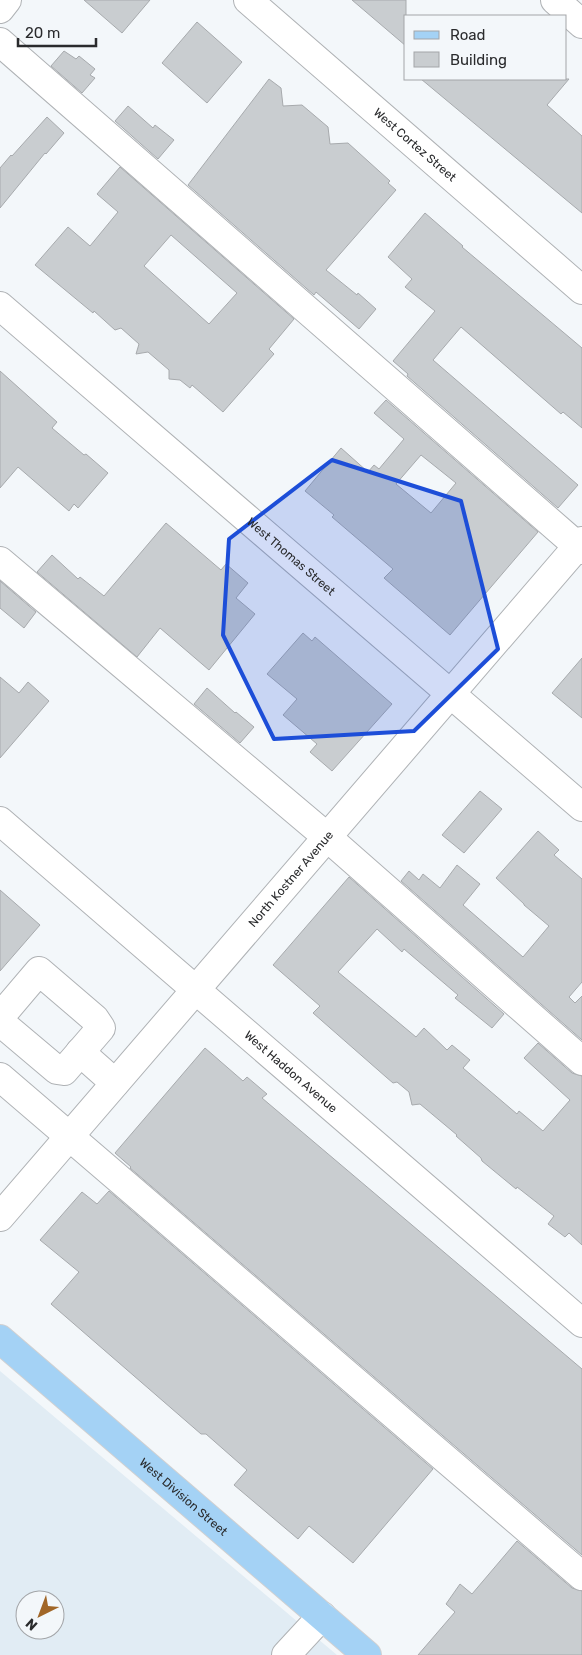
<svg xmlns="http://www.w3.org/2000/svg" width="582" height="1655" viewBox="0 0 582 1655" font-family="Rubik,sans-serif">
<rect width="100%" height="100%" fill="#f3f7fa"/>
<!-- built -->
<path fill="#e1ecf4" fill-rule="evenodd" d="M0 1371 337 1655H0ZM25 1600H55V1630H25Z"/>
<!-- building -->
<g fill="#c9cdd0" stroke="#a7aaad" fill-rule="evenodd">
<path d="M84 0H150L122 33Z"/>
<path d="M352 0H406V46Z"/>
<path d="M197 22 242 62 207 103 162 63Z"/>
<path d="M64 51 76 59 79 56 95 69 90 75 95 78 82 93 51 66Z"/>
<path d="M269 79 281 88 283 106 302 105 328 127 330 144 348 143 390 181 388 183 396 190 326 270 357 295 358 293 376 309 359 329 316 292 314 295 188 185Z"/>
<path d="M421 79H569L547 105 582 136V213Z"/>
<path d="M128 106 153 128 155 125 174 140 158 159 115 121Z"/>
<path d="M47 117 64 133 46 154 45 153 0 208V168L11 155 12 156Z"/>
<path d="M120 167 294 319 269 349 274 354 223 412 192 385 190 388 180 380 169 379V370L148 352 136 354 139 344 121 328 115 330 94 311 93 313 35 265 68 227 90 246 118 212 97 194ZM171 235 237 293 209 324 144 266Z"/>
<path d="M425 213 463 246 462 247 582 348V428L563 412 561 414 461 327 433 360 578 485 558 508 407 376 408 374 393 361 435 311 405 287 412 279 388 257Z"/>
<path d="M0 371 57 422 52 428 84 455 86 454 108 473 78 508 74 504 69 511 18 467 0 488Z"/>
<path d="M386 400 538 532 450 635 384 578 393 569 332 517 334 515 305 491 341 448 368 472 374 465 379 469 404 439 374 413ZM421 455 456 483 431 513 396 484Z"/>
<path d="M166 523 221 570 226 564 248 583 236 598 255 614 209 670 160 628 137 657 37 572 52 555 78 579 80 577 104 596Z"/>
<path d="M0 581 36 612 24 628 0 608Z"/>
<path d="M303 633 312 641 315 637 392 704 332 771 310 752 317 744 283 715 297 699 267 674Z"/>
<path d="M582 658V718L552 693Z"/>
<path d="M0 677 19 693 28 682 49 701 0 758Z"/>
<path d="M207 688 235 713 236 712 254 727 240 743 194 704Z"/>
<path d="M480 791 502 809 464 853 442 835Z"/>
<path d="M538 831 559 850 554 855 582 879V982L569 997 575 1003 582 996V1040L401 881 409 871 419 880 423 874 440 888 457 865 480 884 463 905 523 957 549 926 524 905V904L496 878Z"/>
<path d="M349 877 504 1014 492 1028 455 998 458 995 404 949 402 952 377 929 338 972 416 1037 424 1028 447 1050 452 1045 470 1060 463 1068 517 1114 519 1111 543 1131 570 1100 524 1058 538 1043 572 1073 582 1076V1245L569 1233 565 1237 548 1224 554 1216 517 1187 516 1189 482 1161 481 1158 456 1136 457 1135 420 1104 412 1105 409 1092 397 1082 393 1083 386 1077 313 1013 320 1006 273 965Z"/>
<path d="M0 890 40 925 0 971Z"/>
<path d="M205 1048 243 1081 247 1077 267 1094 262 1098 582 1369V1555L130 1168 131 1167 115 1153Z"/>
<path d="M109 1191 433 1469 353 1563 309 1526 298 1539 234 1485 247 1470 206 1434H201L51 1304 79 1272 40 1240 82 1192 97 1204Z"/>
<path d="M517 1541 572 1588 582 1591V1655H418L455 1612 446 1604 460 1584 472 1594Z"/>
</g>
<g fill="none" stroke-linecap="round" stroke-linejoin="round">
<defs>
<g id="minor">
<path id="s1" d="M248 0 582 290"/>
<path d="M555 0 582 24"/>
<path d="M0 9 7 0"/>
<path d="M0 42 582 550"/>
<path id="s2" d="M0 306 582 807"/>
<path d="M0 561 327 837 582 1061"/>
<path id="s3" d="M0 821 582 1323"/>
<path d="M0 1017 39 971 95 1019 101 1028 64 1071 57 1070 0 1022"/>
<path d="M80 1052 115 1083"/>
<path d="M0 1077 582 1576"/>
<path id="s4" d="M0 1217 582 541"/>
<path d="M286 1655 322 1616"/>
</g>
<g id="major">
<path id="s5" d="M0 1339 367 1655"/>
</g>
</defs>
<!-- minor casing -->
<use href="#minor" stroke="#afb2b5" stroke-width="30"/>
<!-- major casing -->
<use href="#major" stroke="#d0d0d1" stroke-width="30"/>
<!-- minor -->
<use href="#minor" stroke="#fff" stroke-width="28"/>
<!-- major -->
<use href="#major" stroke="#a4d2f5" stroke-width="28"/>
</g>
<!-- marked area -->
<path fill="#1d4ed8" fill-opacity="0.2" stroke="#1d4ed8" stroke-width="4" stroke-linejoin="round" d="M332 460 461 501 498 649 414 731 274 739 223 635 229 539Z"/>
<g text-anchor="middle" dominant-baseline="central" stroke-width="4.5" stroke-linejoin="round" paint-order="stroke">
<!-- street labels -->
<g font-size="12" fill="#2a2b2d" stroke="#f3f7fa">
<text stroke="none"><textPath href="#s1" startOffset="221">West Cortez Street</textPath></text>
<text stroke="none"><textPath href="#s2" startOffset="384">West Thomas Street</textPath></text>
<text stroke="none"><textPath href="#s4" startOffset="446">North Kostner Avenue</textPath></text>
<text stroke="none"><textPath href="#s3" startOffset="384">West Haddon Avenue</textPath></text>
<text stroke="none"><textPath href="#s5" startOffset="242">West Division Street</textPath></text>
</g>
</g>
<!-- legend -->
<rect x="404" y="15" width="162" height="65" fill="#f3f7fa" stroke="#a3a5a8"/>
<rect x="414" y="31" width="25" height="8" fill="#a4d2f5" stroke="#a3a5a8"/>
<text x="450" y="40" font-size="15" fill="#2a2b2d">Road</text>
<rect x="414" y="52" width="25" height="15" fill="#c9cdd0" stroke="#a3a5a8"/>
<text x="450" y="65" font-size="15" fill="#2a2b2d">Building</text>
<!-- north arrow -->
<g transform="translate(40 1615) rotate(222)"><circle r="24" fill="#f3f7fa" stroke="#a3a5a8"/>
<path d="M0-4L9 19L0 12L-9 19Z" fill="#a16627"/>
<text y="-8" font-size="14" font-weight="bold" text-anchor="middle" fill="#2a2b2d">N</text>
</g>
<!-- scale -->
<path d="M18 38v8h78v-8" fill="none" stroke="#2a2b2d" stroke-width="2.5"/>
<text x="25" y="38" font-size="15" fill="#2a2b2d" stroke="#f3f7fa" stroke-width="4" paint-order="stroke">20 m</text>
</svg>
